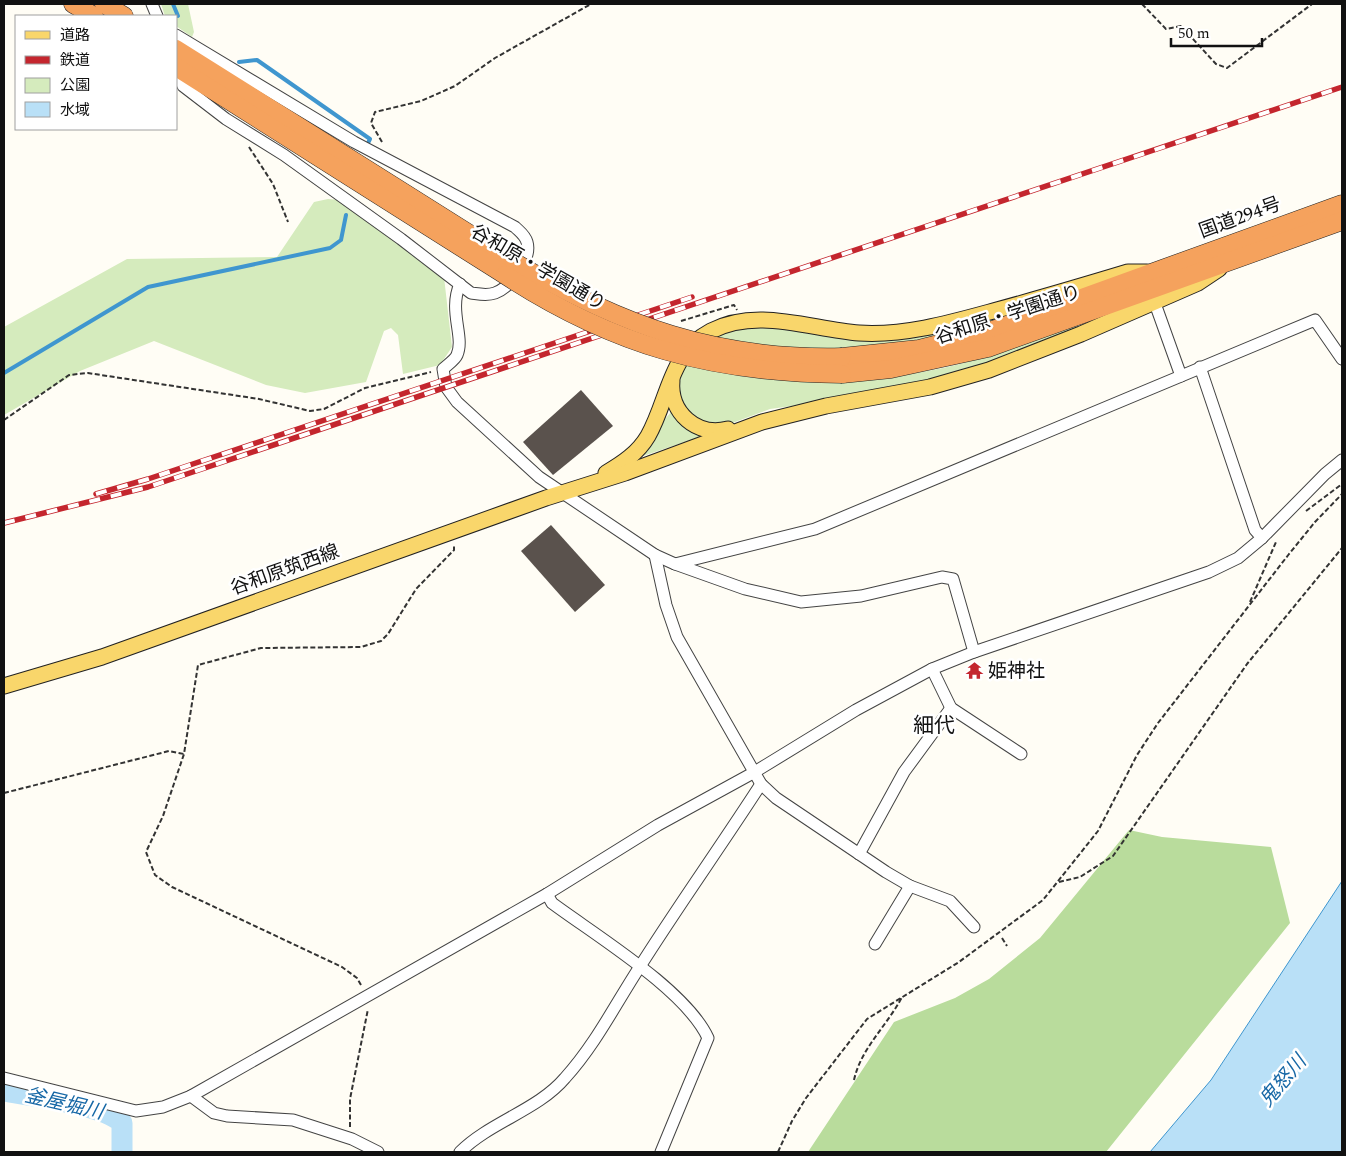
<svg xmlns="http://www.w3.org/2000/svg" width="1346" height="1156" viewBox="0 0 1346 1156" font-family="Spectral,'Noto Sans JP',serif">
<rect width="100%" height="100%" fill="#fffdf5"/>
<!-- green -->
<g fill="#d5ebbd">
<path d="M161 4H188L194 32 192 37 176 26V16H165Z"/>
<path d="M328 199 340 200 444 277 452 347 440 365 403 374 398 335 391 328 384 331 366 382 305 393 266 385 154 341 80 371 4 415V327L127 259 277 257 314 202Z"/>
<path d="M1064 295C1002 320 939 344 871 350 817 354 763 345 709 338L747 325 881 337Z"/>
<path d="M1076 325 1078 329 1020 354 904 388 844 399 770 409 727 425 705 426 683 410 677 382 684 365C770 386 856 386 943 368 988 358 1032 341 1076 325Z"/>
<path d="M672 411 706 435 640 457 657 428Z"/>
</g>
<!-- forest -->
<path fill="#b9dc9c" d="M1129 830 1162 837 1271 847 1290 923 1106 1152H808L894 1022 955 998 989 979 1040 938Z"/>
<!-- water -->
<path fill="#b9e0f7" stroke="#3f96cf" d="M1342 881V1152H1150L1211 1080Z"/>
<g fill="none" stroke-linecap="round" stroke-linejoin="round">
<!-- stream -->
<g stroke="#3f96cf" stroke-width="4">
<path d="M173 4 178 16"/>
<path d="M239 62 257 60 370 139 368 143"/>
<path d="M4 373 148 287 330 248 341 240 346 215"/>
</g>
<!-- river -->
<path stroke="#b9e0f7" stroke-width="21" d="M4 1091C31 1096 105 1105 122 1123V1152"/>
</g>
<!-- building -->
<g fill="#5a524d">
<path d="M581 390 613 426 553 475 523 442Z"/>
<path d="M551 525 605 585 575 612 521 551Z"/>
</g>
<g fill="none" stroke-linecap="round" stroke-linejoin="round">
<defs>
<g id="minor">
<path d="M152 4 157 16"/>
<path d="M176 35 354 142 515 227C520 232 525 235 527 242 532 259 511 287 495 293 487 296 479 294 471 293L401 239 284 155 226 119 183 86 176 70"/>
<path d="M460 284C448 311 465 337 457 355 455 360 447 365 443 369L446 387 457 402 539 477 655 555 675 564 745 589 801 602 861 596 942 577 953 579 974 652"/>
<path d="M1152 295 1181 376"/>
<path d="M1200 367 1255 530 1262 538"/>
<path d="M655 555 666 605 677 637 761 784 776 798 886 872 910 886 950 901 974 927"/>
<path d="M675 564 815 529 1315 320 1342 359"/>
<path d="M932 669 951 708 1021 754"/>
<path d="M859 854 904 772 951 708"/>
<path d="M547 894 552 903C595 935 686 990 708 1038L661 1152"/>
<path d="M875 944 910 886"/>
<path d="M4 1078 136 1111 163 1107 191 1096 547 894 658 825 753 773 856 710 932 669 974 652 1209 572 1238 558 1262 538 1325 474 1342 460"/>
<path d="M191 1096 214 1113 227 1116 293 1120 352 1139 378 1152"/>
<path d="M460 1152C490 1122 538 1110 565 1078 595 1045 615 1005 639 968 678 906 721 846 761 784"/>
</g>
<g id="major">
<path d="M672 380C669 413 697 437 728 429"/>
<path d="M606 473C623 463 638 453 648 436 669 399 669 353 711 331 757 307 810 329 859 333 906 336 953 322 997 310 1041 298 1085 285 1128 272H1147"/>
<path d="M4 686 102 657 546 498 625 473 762 422 826 406 930 387 989 370 1081 334 1198 283 1219 269"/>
</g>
<g id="highway">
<path d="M73 4 94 16"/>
<path d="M104 4 124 16"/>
<path d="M176 49 514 262"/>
<path d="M176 67 505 275"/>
<path d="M842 357 919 349 993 330 1342 204"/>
<path d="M842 374 891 369 988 348 1342 221"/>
</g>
</defs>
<!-- minor casing -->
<use href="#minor" stroke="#444" stroke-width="13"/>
<!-- major casing -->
<use href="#major" stroke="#222" stroke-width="17"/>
<!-- highway casing -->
<use href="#highway" stroke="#222" stroke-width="19"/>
<!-- path -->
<g stroke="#333" stroke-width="2" stroke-dasharray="5 2.5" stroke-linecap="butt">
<path d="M1142 4 1166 29 1181 26 1216 64 1227 68 1312 4"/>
<path d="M382 142 371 123 375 112 421 101 455 86 495 58 591 4"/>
<path d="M249 147 273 184 288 222"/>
<path d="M681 321 734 305 737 310"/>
<path d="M4 420 69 375 88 373 259 399 310 411 324 409 365 388 431 372"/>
<path d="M1306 511 1342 484"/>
<path d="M1250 602 1276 542"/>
<path d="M4 793 169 751 184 754"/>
<path d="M1059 882 1080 877 1113 856 1247 664 1342 548"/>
<path d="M1002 938 1007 946"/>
<path d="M361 985 357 978 342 967 172 887 155 875 146 852 163 816 184 754 198 665 261 648 361 647 381 641 388 634 416 589 454 550V546"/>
<path d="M854 1080C861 1048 887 1026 902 997"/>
<path d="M350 1127V1099L368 1009"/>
<path d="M778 1152 792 1121 806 1098 867 1019 959 962 1043 900 1098 831 1137 755 1158 723 1289 554 1315 522 1342 494"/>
</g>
<!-- minor -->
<use href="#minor" stroke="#fff" stroke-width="11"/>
<!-- major -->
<use href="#major" stroke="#f9d66b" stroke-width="15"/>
<!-- highway -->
<use href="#highway" stroke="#f5a25d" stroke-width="18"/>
<defs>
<g id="rail">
<path d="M96 494 148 479 692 297"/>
<path d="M4 523 148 487 1342 87"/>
</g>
</defs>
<!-- rail casing -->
<use href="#rail" stroke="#c4262e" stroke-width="5.5"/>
<!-- rail -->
<use href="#rail" stroke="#fff" stroke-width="4" stroke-dasharray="11" stroke-linecap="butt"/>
<defs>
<g id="highway-bridge">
<path d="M514 262C622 326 716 360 842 357"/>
<path d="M505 275C614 346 712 373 842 374"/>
</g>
</defs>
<!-- highway-bridge casing -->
<use href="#highway-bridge" stroke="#222" stroke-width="19" stroke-linecap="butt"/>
<!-- highway-bridge -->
<use href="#highway-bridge" stroke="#f5a25d" stroke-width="18"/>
</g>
<!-- icons -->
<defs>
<symbol id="temple-bare" viewBox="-9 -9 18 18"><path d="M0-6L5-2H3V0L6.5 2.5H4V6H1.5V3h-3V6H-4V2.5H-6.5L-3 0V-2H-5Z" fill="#c4262e" stroke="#fff" stroke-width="2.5" paint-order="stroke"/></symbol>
</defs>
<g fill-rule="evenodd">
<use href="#temple-bare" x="962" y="658" width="25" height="25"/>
</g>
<g text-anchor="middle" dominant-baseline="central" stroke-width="5" stroke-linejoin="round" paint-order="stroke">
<!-- street labels -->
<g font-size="19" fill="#111" stroke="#fff">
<text transform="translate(1240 218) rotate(-20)">国道294号</text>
<text transform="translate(538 268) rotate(30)">谷和原・学園通り</text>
<text transform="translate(1008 315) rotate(-18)">谷和原・学園通り</text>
<text transform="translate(285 570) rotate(-20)">谷和原筑西線</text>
</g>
<!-- poi labels -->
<g font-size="19" fill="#111" stroke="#fff" text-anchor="start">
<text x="988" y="671">姫神社</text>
</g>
<!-- water labels -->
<g font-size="20" font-style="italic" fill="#1768a6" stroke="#fff">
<text transform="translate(1283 1081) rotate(-50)">鬼怒川</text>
<text transform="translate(64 1104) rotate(13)">釜屋堀川</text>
</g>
<!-- quarter labels -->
<g font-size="21" fill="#111" stroke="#fff">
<text x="934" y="726">細代</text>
</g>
</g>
<!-- border -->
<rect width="1346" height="1156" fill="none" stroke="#111111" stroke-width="10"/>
<!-- legend -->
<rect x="15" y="15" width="162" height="115" fill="#ffffff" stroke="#a0a0a0"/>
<rect x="25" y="31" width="25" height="8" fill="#f9d66b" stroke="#a0a0a0"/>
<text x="60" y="40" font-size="15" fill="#111111">道路</text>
<rect x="25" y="56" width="25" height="8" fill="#c4262e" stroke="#a0a0a0"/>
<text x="60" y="65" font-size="15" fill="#111111">鉄道</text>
<rect x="25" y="78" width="25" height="15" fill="#d5ebbd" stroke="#a0a0a0"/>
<text x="60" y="90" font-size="15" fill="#111111">公園</text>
<rect x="25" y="102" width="25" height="15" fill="#b9e0f7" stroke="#a0a0a0"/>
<text x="60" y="115" font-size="15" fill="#111111">水域</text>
<!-- scale -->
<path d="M1171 38v8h91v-8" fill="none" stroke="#111111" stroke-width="2.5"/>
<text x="1178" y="38" font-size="15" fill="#111111" stroke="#ffffff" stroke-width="4" paint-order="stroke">50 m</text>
</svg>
